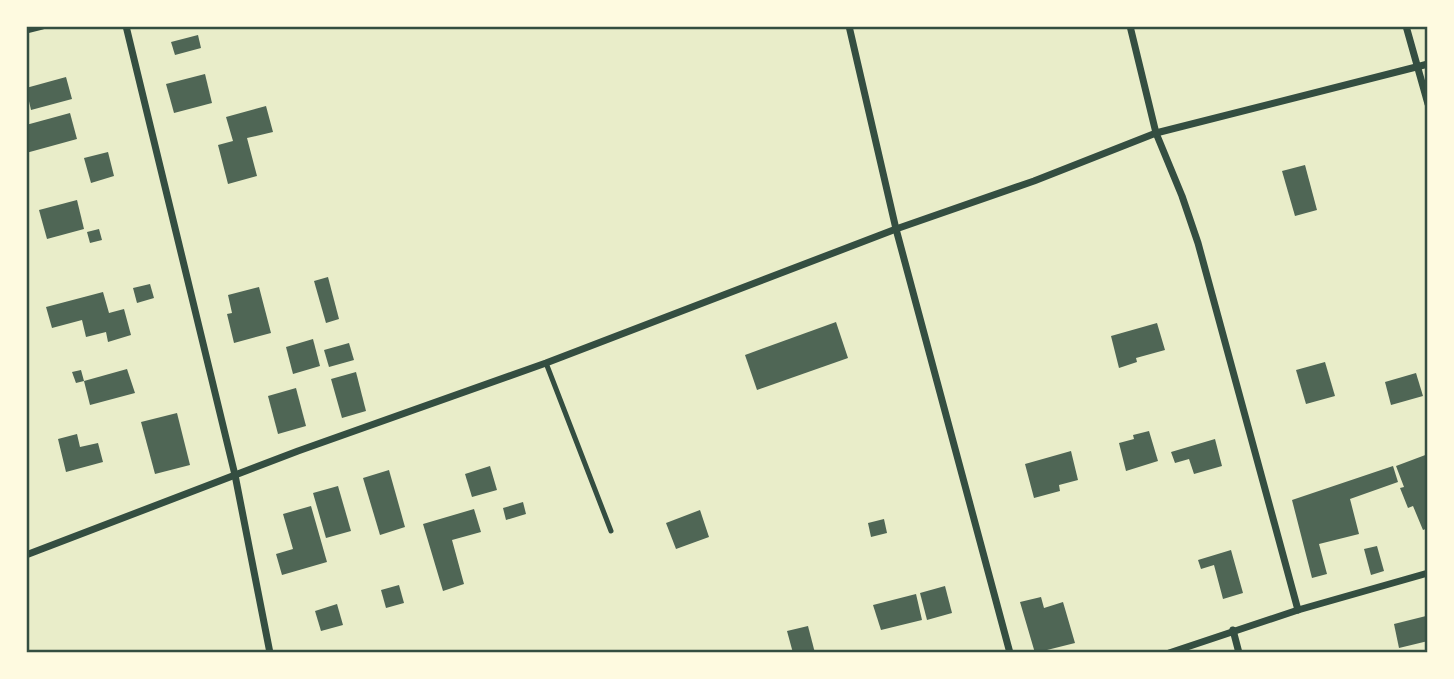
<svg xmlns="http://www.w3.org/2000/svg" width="1454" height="679" viewBox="0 0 1454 679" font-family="Lato,sans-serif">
<rect width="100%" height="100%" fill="#e9edc9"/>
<!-- building -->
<g fill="#4f6655">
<path d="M198 35 201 48 175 55 171 42Z"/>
<path d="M205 74 212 103 174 113 166 84Z"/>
<path d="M66 77 72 99 31 110 26 88Z"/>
<path d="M266 106 273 132 247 138 257 176 228 184 218 145 233 141 226 117Z"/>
<path d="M70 113 77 139 26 153V125Z"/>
<path d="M108 152 114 176 91 183 84 158Z"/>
<path d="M1305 165 1317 210 1295 216 1282 171Z"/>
<path d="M77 200 84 229 47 239 39 210Z"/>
<path d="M99 229 102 240 90 243 87 232Z"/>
<path d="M328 277 339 319 326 323 314 281Z"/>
<path d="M150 284 154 298 137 303 133 288Z"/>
<path d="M259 287 271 333 234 343 227 314 232 313 228 295Z"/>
<path d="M103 292 109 313 124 309 131 335 108 342 106 332 86 337 82 320 52 328 46 307Z"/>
<path d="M836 322 848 358 757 390 745 355Z"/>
<path d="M1157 323 1165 350 1136 358 1137 362 1119 368 1111 336Z"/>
<path d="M313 339 320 366 293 374 286 347Z"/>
<path d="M349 343 354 360 329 367 324 350Z"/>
<path d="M1325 362 1335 396 1306 404 1296 370Z"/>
<path d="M127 369 135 393 90 405 84 381Z"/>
<path d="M81 370 84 381 76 383 72 372Z"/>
<path d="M356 372 366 411 342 418 331 379Z"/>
<path d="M1416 373 1423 396 1391 405 1385 382Z"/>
<path d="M296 388 306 426 278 434 268 396Z"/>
<path d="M177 413 190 465 155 474 141 422Z"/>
<path d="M1149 431 1158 461 1126 471 1119 443 1134 439 1133 435Z"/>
<path d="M77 434 80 447 98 443 103 462 66 472 58 439Z"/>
<path d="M1215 439 1222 466 1194 474 1189 459 1175 463 1171 452Z"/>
<path d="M1071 451 1078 480 1059 485 1060 491 1034 498 1025 464Z"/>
<path d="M1428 454V528L1423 530 1413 506 1408 508 1400 488 1404 487 1396 466Z"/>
<path d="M490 466 497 490 472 497 465 474Z"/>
<path d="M1393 466 1398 482 1350 499 1359 534 1319 544 1327 574 1312 578 1292 500Z"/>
<path d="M389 470 405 527 380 535 363 478Z"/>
<path d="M338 486 351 531 326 538 313 493Z"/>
<path d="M523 502 526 514 506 520 503 508Z"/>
<path d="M311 506 327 562 282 575 276 554 293 549 283 514Z"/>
<path d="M474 509 481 532 452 540 464 584 443 591 423 524Z"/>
<path d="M700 510 709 537 676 549 666 523Z"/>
<path d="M884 519 887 533 871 537 868 523Z"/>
<path d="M1377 546 1384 571 1371 575 1364 549Z"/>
<path d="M1231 550 1243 593 1223 599 1214 565 1201 569 1198 560Z"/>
<path d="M399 585 404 603 386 608 381 590Z"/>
<path d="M945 586 952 613 927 620 920 593Z"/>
<path d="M916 594 922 620 881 630 873 605Z"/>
<path d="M1041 597 1044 608 1063 602 1075 643 1035 653 1020 602Z"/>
<path d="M337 604 343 625 321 631 315 611Z"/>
<path d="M1426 616 1428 641 1399 648 1394 624Z"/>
<path d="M808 626 815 653H793L787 631Z"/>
</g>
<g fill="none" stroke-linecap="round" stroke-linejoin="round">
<!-- service -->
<path stroke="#344e41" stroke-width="5" d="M546 363 611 531"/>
<!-- minor -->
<g stroke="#344e41" stroke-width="7">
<path d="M126 26 235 475 270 653"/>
<path d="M849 26 896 229 1010 653"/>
<path d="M1130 26 1156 133 1182 196 1198 243 1298 610"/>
<path d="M1406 26 1428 104"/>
<path d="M26 30 42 26"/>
<path d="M26 555 298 451 546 363 896 229 1034 181 1156 133 1428 64"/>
<path d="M1233 630 1239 653"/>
<path d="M1169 653 1298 610 1428 573"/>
</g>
</g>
<!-- border -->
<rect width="1454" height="679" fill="none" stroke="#fefae0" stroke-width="56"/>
<rect x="28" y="28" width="1398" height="623" fill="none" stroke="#344e41" stroke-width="2.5"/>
</svg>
